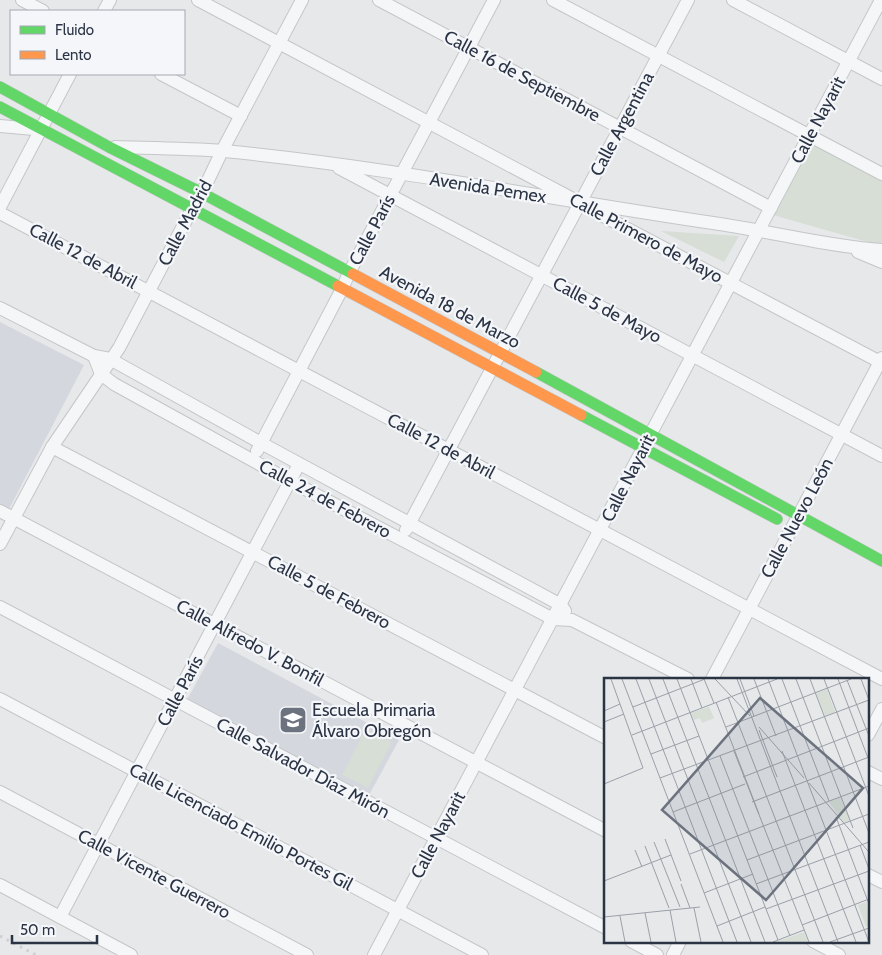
<svg xmlns="http://www.w3.org/2000/svg" width="882" height="955" viewBox="0 0 882 955" font-family="Cabin,sans-serif">
<rect width="100%" height="100%" fill="#e6e8ea"/>
<!-- built -->
<g fill="#d4d7dd">
<path d="M0 322 84 365 9 509 0 504Z"/>
<path d="M218 643 399 740 368 797 187 700Z"/>
</g>
<!-- green -->
<g fill="#d6ded6">
<path d="M811 141 882 179V246L773 215Z"/>
<path d="M661 231 739 236 724 262Z"/>
<path d="M366 728 392 742 368 788 342 775Z"/>
</g>
<g fill="none" stroke-linecap="round" stroke-linejoin="round">
<defs>
<g id="street">
<path d="M22 0 43 11"/>
<path d="M198 0 571 198"/>
<path d="M379 0 771 208"/>
<path d="M553 0 882 174"/>
<path d="M733 0 882 79"/>
<path d="M104 11 110 0"/>
<path d="M161 74 241 116"/>
<path d="M0 126 34 129"/>
<path d="M115 147C151 148 188 148 224 151 388 167 550 199 713 223 770 231 825 246 882 250"/>
<path d="M339 168 882 456"/>
<path d="M0 207 70 74"/>
<path d="M588 208 882 363"/>
<path d="M0 213 882 679"/>
<path d="M858 252 882 262"/>
<path d="M0 308 94 356 110 359 261 443 561 605 565 611"/>
<path d="M94 356 101 374 114 384 290 481 553 619 572 620 688 679"/>
<path d="M52 447 606 738"/>
<path d="M257 451 342 289 349 273 494 0"/>
<path d="M0 511 606 831"/>
<path d="M406 530 688 0"/>
<path d="M0 544 52 447 119 348 192 209 202 193 222 151 302 0"/>
<path d="M0 607 606 928"/>
<path d="M712 679 882 358"/>
<path d="M0 699 482 955"/>
<path d="M868 735 882 709"/>
<path d="M868 772 882 779"/>
<path d="M0 792 307 955"/>
<path d="M868 875 882 882"/>
<path d="M0 885 131 955"/>
<path d="M60 917 299 464"/>
<path d="M631 941 657 955"/>
<path d="M813 941 839 955"/>
<path d="M374 955 881 0"/>
<path d="M673 955 680 941"/>
</g>
<g id="fast">
<path d="M0 87 109 147 202 193 353 274"/>
<path d="M0 107 338 286"/>
<path d="M536 372 882 561"/>
<path d="M581 415 777 519"/>
</g>
<g id="slow">
<path d="M353 274 536 372"/>
<path d="M338 286 581 415"/>
</g>
</defs>
<!-- street casing -->
<use href="#street" stroke="#c4c6c8" stroke-width="14"/>
<!-- fast casing -->
<use href="#fast" stroke="#c4c6c8" stroke-width="12"/>
<!-- slow casing -->
<use href="#slow" stroke="#c4c6c8" stroke-width="12"/>
<!-- street -->
<use href="#street" stroke="#f5f6f7" stroke-width="12"/>
<!-- fast -->
<use href="#fast" stroke="#63d668" stroke-width="11"/>
<!-- slow -->
<use href="#slow" stroke="#ff974d" stroke-width="11"/>
<!-- rail -->
<path stroke="#cecfd2" stroke-width="3" stroke-dasharray="2.5 5" stroke-linecap="butt" d="M0 936 36 955"/>
</g>
<!-- icons -->
<defs>
<symbol id="school-square" viewBox="-11 -11 22 22"><rect x="-9" y="-9" width="18" height="18" rx="4" fill="#6c737f" stroke="#f4f6f9"/><path d="M0-5L7-2L0 1L-7-2ZM-4 1L0 2.5L4 1V4Q0 6-4 4Z" fill="#fff"/></symbol>
</defs>
<g fill-rule="evenodd">
<use href="#school-square" x="277" y="704" width="32" height="32"/>
</g>
<g text-anchor="middle" dominant-baseline="central" stroke-width="4.5" stroke-linejoin="round" paint-order="stroke">
<!-- street labels -->
<g font-size="18" fill="#2b3445" stroke="#f4f6f9">
<text transform="translate(522 76) rotate(28)">Calle 16 de Septiembre</text>
<text transform="translate(818 120) rotate(-62)">Calle Nayarit</text>
<text transform="translate(622 124) rotate(-62)">Calle Argentina</text>
<text transform="translate(488 188) rotate(9)">Avenida Pemex</text>
<text transform="translate(185 223) rotate(-62)">Calle Madrid</text>
<text transform="translate(372 230) rotate(-62)">Calle París</text>
<text transform="translate(646 238) rotate(28)">Calle Primero de Mayo</text>
<text transform="translate(83 256) rotate(28)">Calle 12 de Abril</text>
<text transform="translate(450 307) rotate(28)">Avenida 18 de Marzo</text>
<text transform="translate(607 310) rotate(28)">Calle 5 de Mayo</text>
<text transform="translate(441 446) rotate(28)">Calle 12 de Abril</text>
<text transform="translate(628 478) rotate(-63)">Calle Nayarit</text>
<text transform="translate(325 499) rotate(28)">Calle 24 de Febrero</text>
<text transform="translate(797 518) rotate(-62)">Calle Nuevo León</text>
<text transform="translate(329 592) rotate(28)">Calle 5 de Febrero</text>
<text transform="translate(250 643) rotate(28)">Calle Alfredo V. Bonfil</text>
<text transform="translate(180 691) rotate(-62)">Calle París</text>
<text transform="translate(303 768) rotate(28)">Calle Salvador Díaz Mirón</text>
<text transform="translate(241 827) rotate(28)">Calle Licenciado Emilio Portes Gil</text>
<text transform="translate(438 835) rotate(-62)">Calle Nayarit</text>
<text transform="translate(154 874) rotate(28)">Calle Vicente Guerrero</text>
</g>
<!-- poi labels -->
<g font-size="18" fill="#2b3445" stroke="#f4f6f9" text-anchor="start">
<text x="312" y="710">Escuela Primaria<tspan x="312" dy="21">Álvaro Obregón</tspan></text>
</g>
</g>
<!-- overview -->
<g transform="translate(604 678)">
<rect width="265" height="265" fill="#e6e8ea"/>
<path d="M223 11 231 34 221 38 212 15ZM105 29 110 40 98 45 96 40 90 42 87 35ZM236 119 246 142 240 145 225 124ZM263 224 265 248 262 249 254 227ZM200 254 204 264H172Z" fill="#d6ded6"/>
<path fill="none" stroke="#9ba0a8" stroke-width="1" d="M18 1 119 264M32 1 133 264M45 1 147 264M59 1 161 264M73 1 174 262M87 1 98 30M100 1 110 25M111 1 146 38M133 1 234 264M136 1 150 38M150 1 172 58M164 1 265 264M178 1 225 123M192 1 249 150M206 1 265 155M220 1 265 118M234 1 264 80M257 1 265 22M243 2 265 58M124 19 219 264M112 24 155 136M29 29 101 1M0 33 16 26M0 44 20 36M122 49 247 1M155 49 200 100M155 52 173 99M28 57 173 1M130 73 205 264M178 73 252 264M47 76 95 58M116 78 186 258M139 99 265 50M56 100 265 22M205 105 264 173M0 106 39 90 7 1M148 124 265 79M69 134 141 106M232 139 265 226M61 161 77 203M50 164 76 229M256 167 265 191M41 168 65 230M31 172 38 189M86 176 265 108M143 182 265 136M0 203 67 177M77 206 86 230M152 206 265 164M100 215 149 196M90 230 97 264M162 231 265 193M66 232 72 264M41 235 47 264M16 238 21 264M0 239 96 229M198 247 265 221M113 248 161 229M169 264 200 252M226 264 265 250"/>
<path fill="#6c737f" fill-opacity="0.15" stroke="#6c737f" stroke-width="2.5" d="M156 20 259 110 162 222 58 132Z"/>
<rect width="265" height="265" fill="none" stroke="#2b3445" stroke-width="2.5"/>
</g>
<!-- legend -->
<rect x="10" y="10" width="175" height="65" fill="#f4f6f9" stroke="#a4a8b1"/>
<rect x="20" y="26" width="25" height="8" fill="#63d668" stroke="#a4a8b1"/>
<text x="55" y="35" font-size="15" fill="#2b3445">Fluido</text>
<rect x="20" y="51" width="25" height="8" fill="#ff974d" stroke="#a4a8b1"/>
<text x="55" y="60" font-size="15" fill="#2b3445">Lento</text>
<!-- scale -->
<path d="M12 935v8h85v-8" fill="none" stroke="#2b3445" stroke-width="2.5"/>
<text x="20" y="935" font-size="15" fill="#2b3445" stroke="#f4f6f9" stroke-width="4" paint-order="stroke">50 m</text>
</svg>
